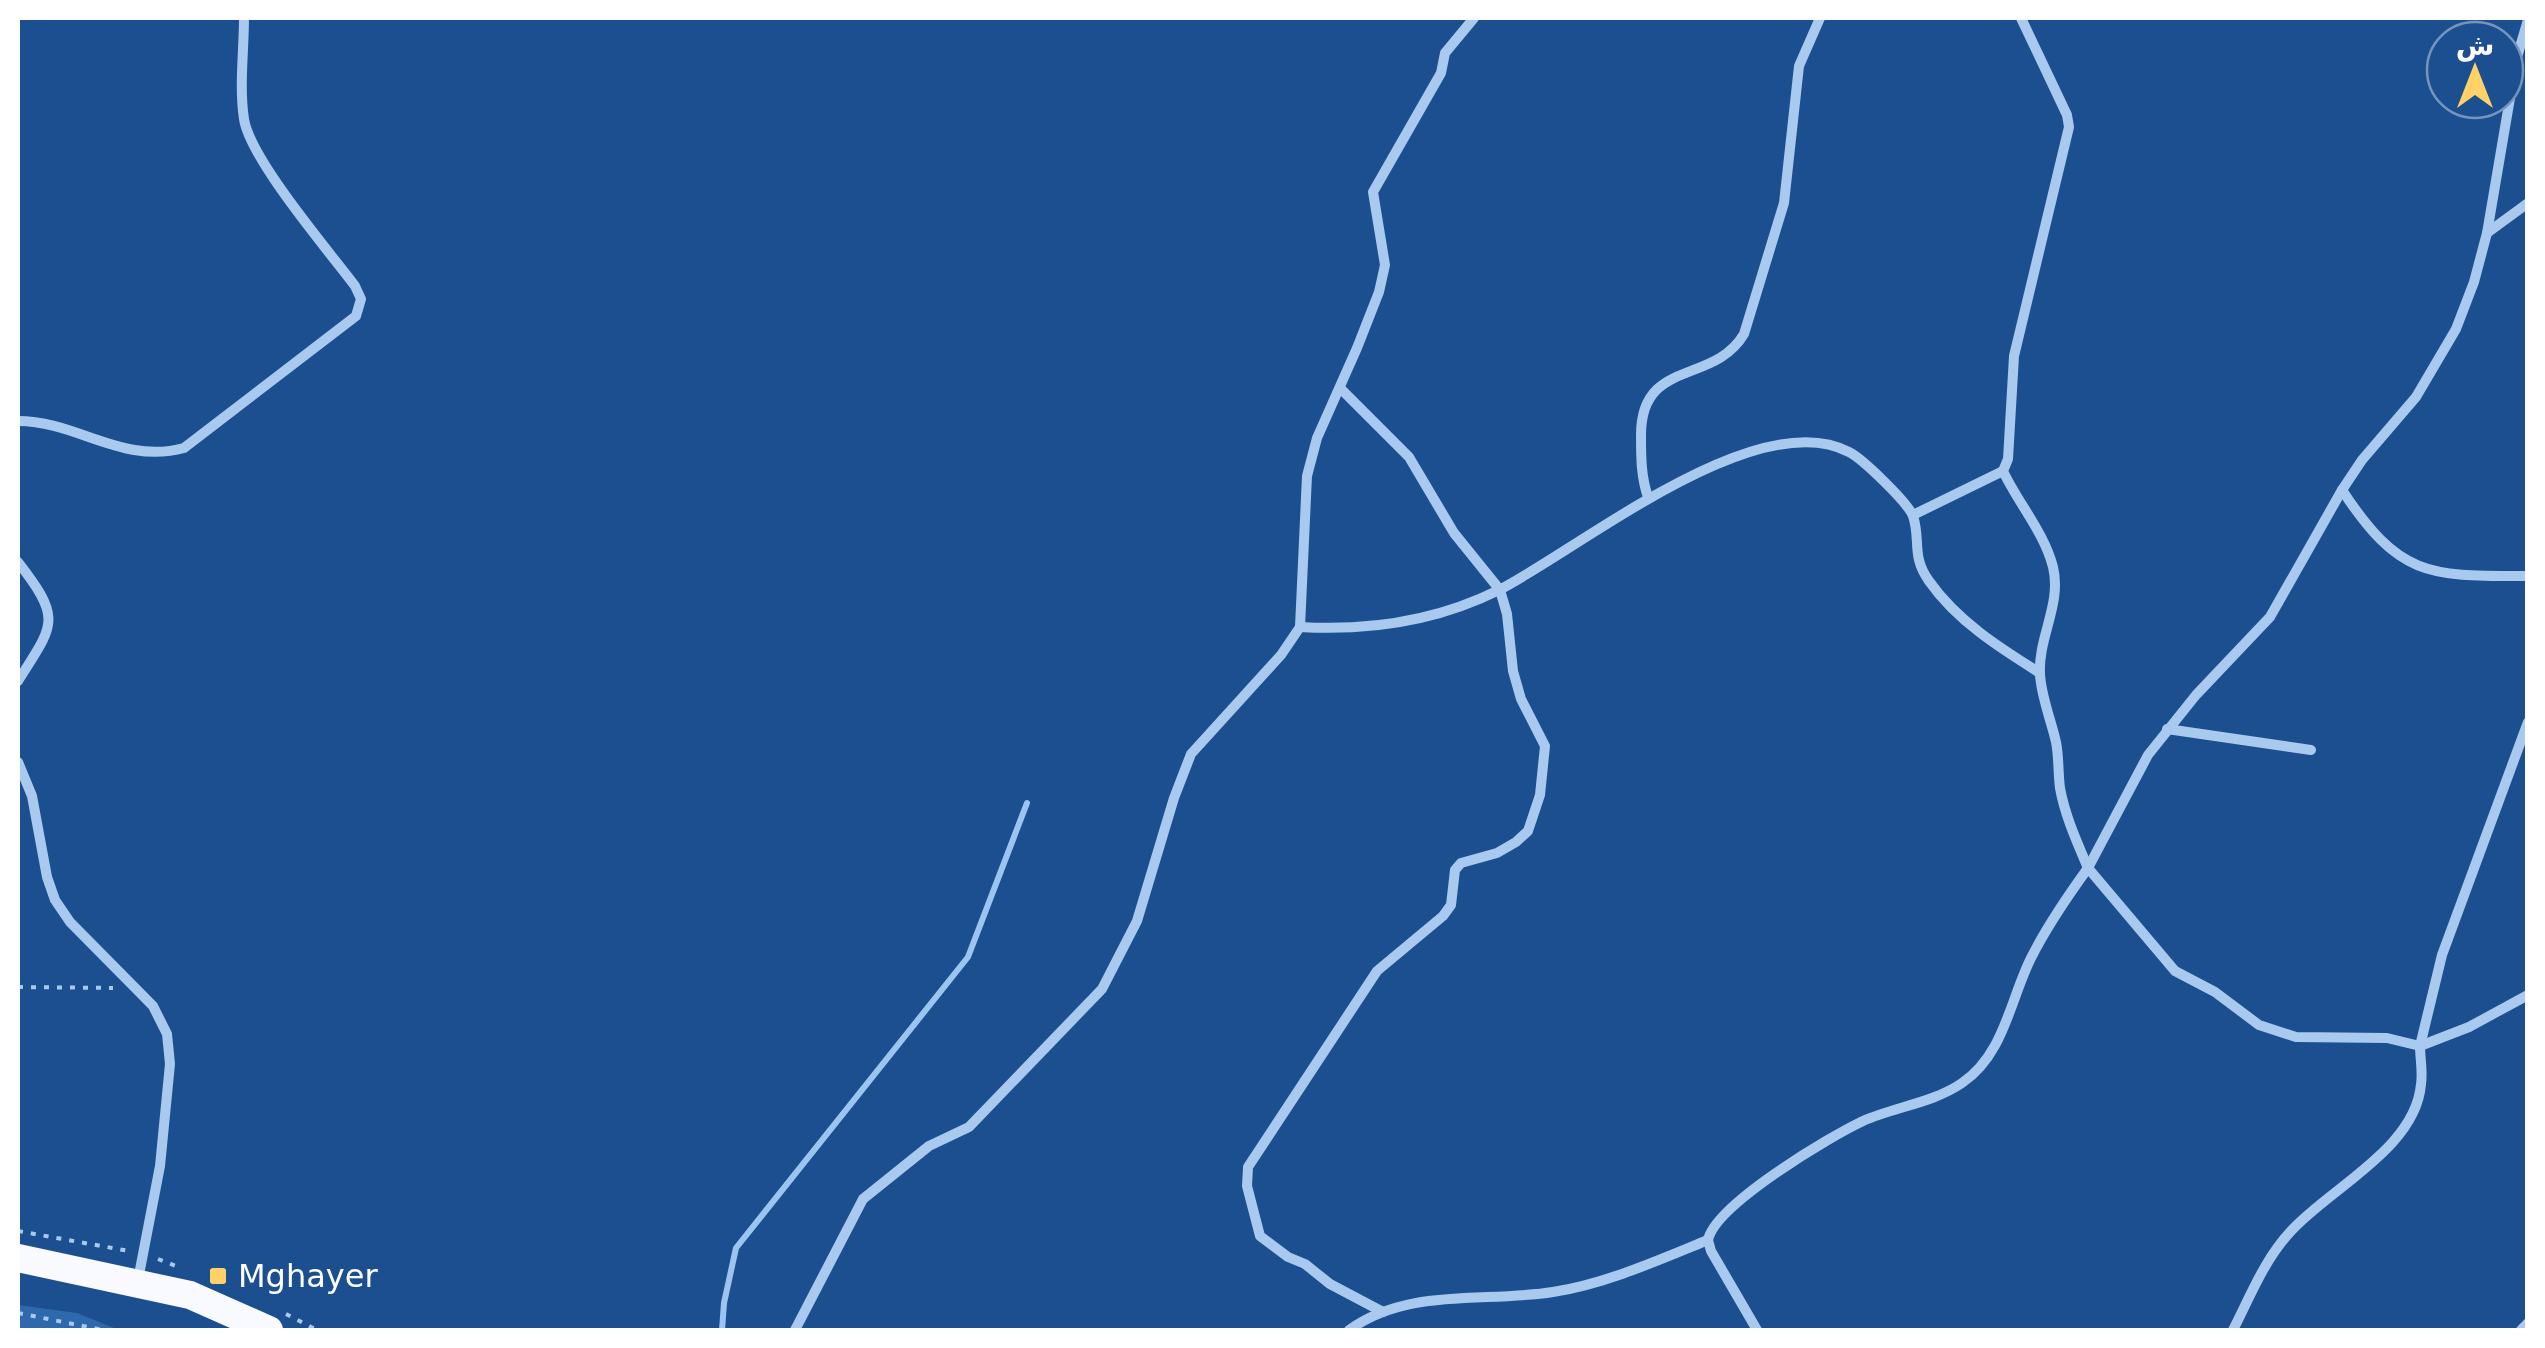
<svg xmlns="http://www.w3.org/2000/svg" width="2545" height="1348" viewBox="0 0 2545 1348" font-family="'DejaVu Sans',Cairo,sans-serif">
<rect width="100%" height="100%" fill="#1b4f8f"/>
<!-- green -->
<path fill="#2e69ad" d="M18 1305 77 1313 119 1330H18Z"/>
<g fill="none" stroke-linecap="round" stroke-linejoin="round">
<!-- stream -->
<path stroke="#9cc4f0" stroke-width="6" d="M722 1330 724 1303 736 1248 968 957 1027 803"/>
<!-- path -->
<g stroke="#a9c9ee" stroke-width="4" stroke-dasharray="5 8" stroke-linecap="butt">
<path d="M18 987 113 988"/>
<path d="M18 1231 129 1251"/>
<path d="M158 1259 181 1268"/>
<path d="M18 1313 103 1330"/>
<path d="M286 1314 317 1330"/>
</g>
<!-- minor -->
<g stroke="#a9c9ee" stroke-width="10">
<path d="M2021 18 2067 115 2069 127 2014 356 2008 459 2003 471C2018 503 2044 532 2053 567 2062 604 2038 637 2040 674 2041 696 2051 720 2056 742 2059 757 2058 773 2060 788 2065 816 2077 842 2088 868"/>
<path d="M2487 233 2528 203"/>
<path d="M1340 388 1409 457 1454 533 1500 590 1507 614 1513 671 1521 699 1545 746 1540 795 1528 831 1516 842 1497 853 1461 863 1455 870 1451 905 1443 916 1377 971 1248 1167 1247 1186 1260 1236 1288 1257 1305 1264 1330 1284 1383 1312"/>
<path d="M18 421C77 421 123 465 184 448L356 316 361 299 355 286C328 250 250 159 244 119 239 86 244 50 244 18"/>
<path d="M2342 490C2400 578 2429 576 2528 576"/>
<path d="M1648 497C1641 477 1641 457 1641 435 1641 358 1714 385 1744 334L1784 203 1799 66 1820 18"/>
<path d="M1913 515 2003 471"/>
<path d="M18 562C63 620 54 624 18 681"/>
<path d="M1300 627C1368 631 1437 621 1499 590 1579 549 1757 403 1849 452 1863 459 1908 503 1913 516 1921 540 1911 556 1929 581 1957 621 2000 648 2040 673"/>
<path d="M2167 729 2311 750"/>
<path d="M18 762 32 796 47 877 55 900 70 922 153 1006 167 1034 170 1064 160 1166 138 1280"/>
<path d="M2088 868 2148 755 2196 695 2270 617 2342 490 2362 460 2416 397 2456 329 2474 282 2487 233 2517 57 2528 20"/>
<path d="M795 1330 863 1199 929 1146 969 1127 1102 989 1137 921 1174 798 1191 754 1281 655 1300 627 1307 476 1317 438 1357 348 1379 292 1385 265 1373 192 1441 73 1445 53 1474 18"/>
<path d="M1349 1330C1409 1287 1484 1303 1553 1292 1605 1284 1659 1260 1708 1240"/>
<path d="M1757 1330 1711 1251 1708 1240C1715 1205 1829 1137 1863 1121 1894 1107 1933 1103 1962 1083 2004 1055 2010 1000 2031 958 2047 926 2067 897 2088 868L2175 971 2215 992 2259 1025 2296 1037 2387 1038 2420 1046 2442 955 2528 722"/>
<path d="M2233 1330C2251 1295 2264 1260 2291 1231 2330 1188 2416 1148 2421 1084 2423 1072 2420 1058 2420 1046L2469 1027 2528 995"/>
<path d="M2521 1330 2528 1323"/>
</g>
<!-- trunk -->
<path stroke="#f8faff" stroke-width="28" d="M18 1258 190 1295 269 1330"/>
</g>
<!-- markers -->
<rect fill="#ffd166" stroke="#1b4f8f" stroke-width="4" x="208" y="1266" width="20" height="20" rx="5"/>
<g text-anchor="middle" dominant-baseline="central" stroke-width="8" stroke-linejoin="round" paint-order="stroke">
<!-- poi labels -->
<g font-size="32" fill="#fff" stroke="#1b4f8f" text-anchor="start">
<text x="238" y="1276">Mghayer</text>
</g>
</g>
<!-- border -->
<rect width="2545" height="1348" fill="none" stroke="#ffffff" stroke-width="40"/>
<!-- north arrow -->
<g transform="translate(2475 70)"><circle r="48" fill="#1b4f8f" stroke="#7695bc" stroke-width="2.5"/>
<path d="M0-8L18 38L0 25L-18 38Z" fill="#ffd166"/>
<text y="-15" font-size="28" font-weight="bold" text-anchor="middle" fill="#ffffff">ش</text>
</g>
</svg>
